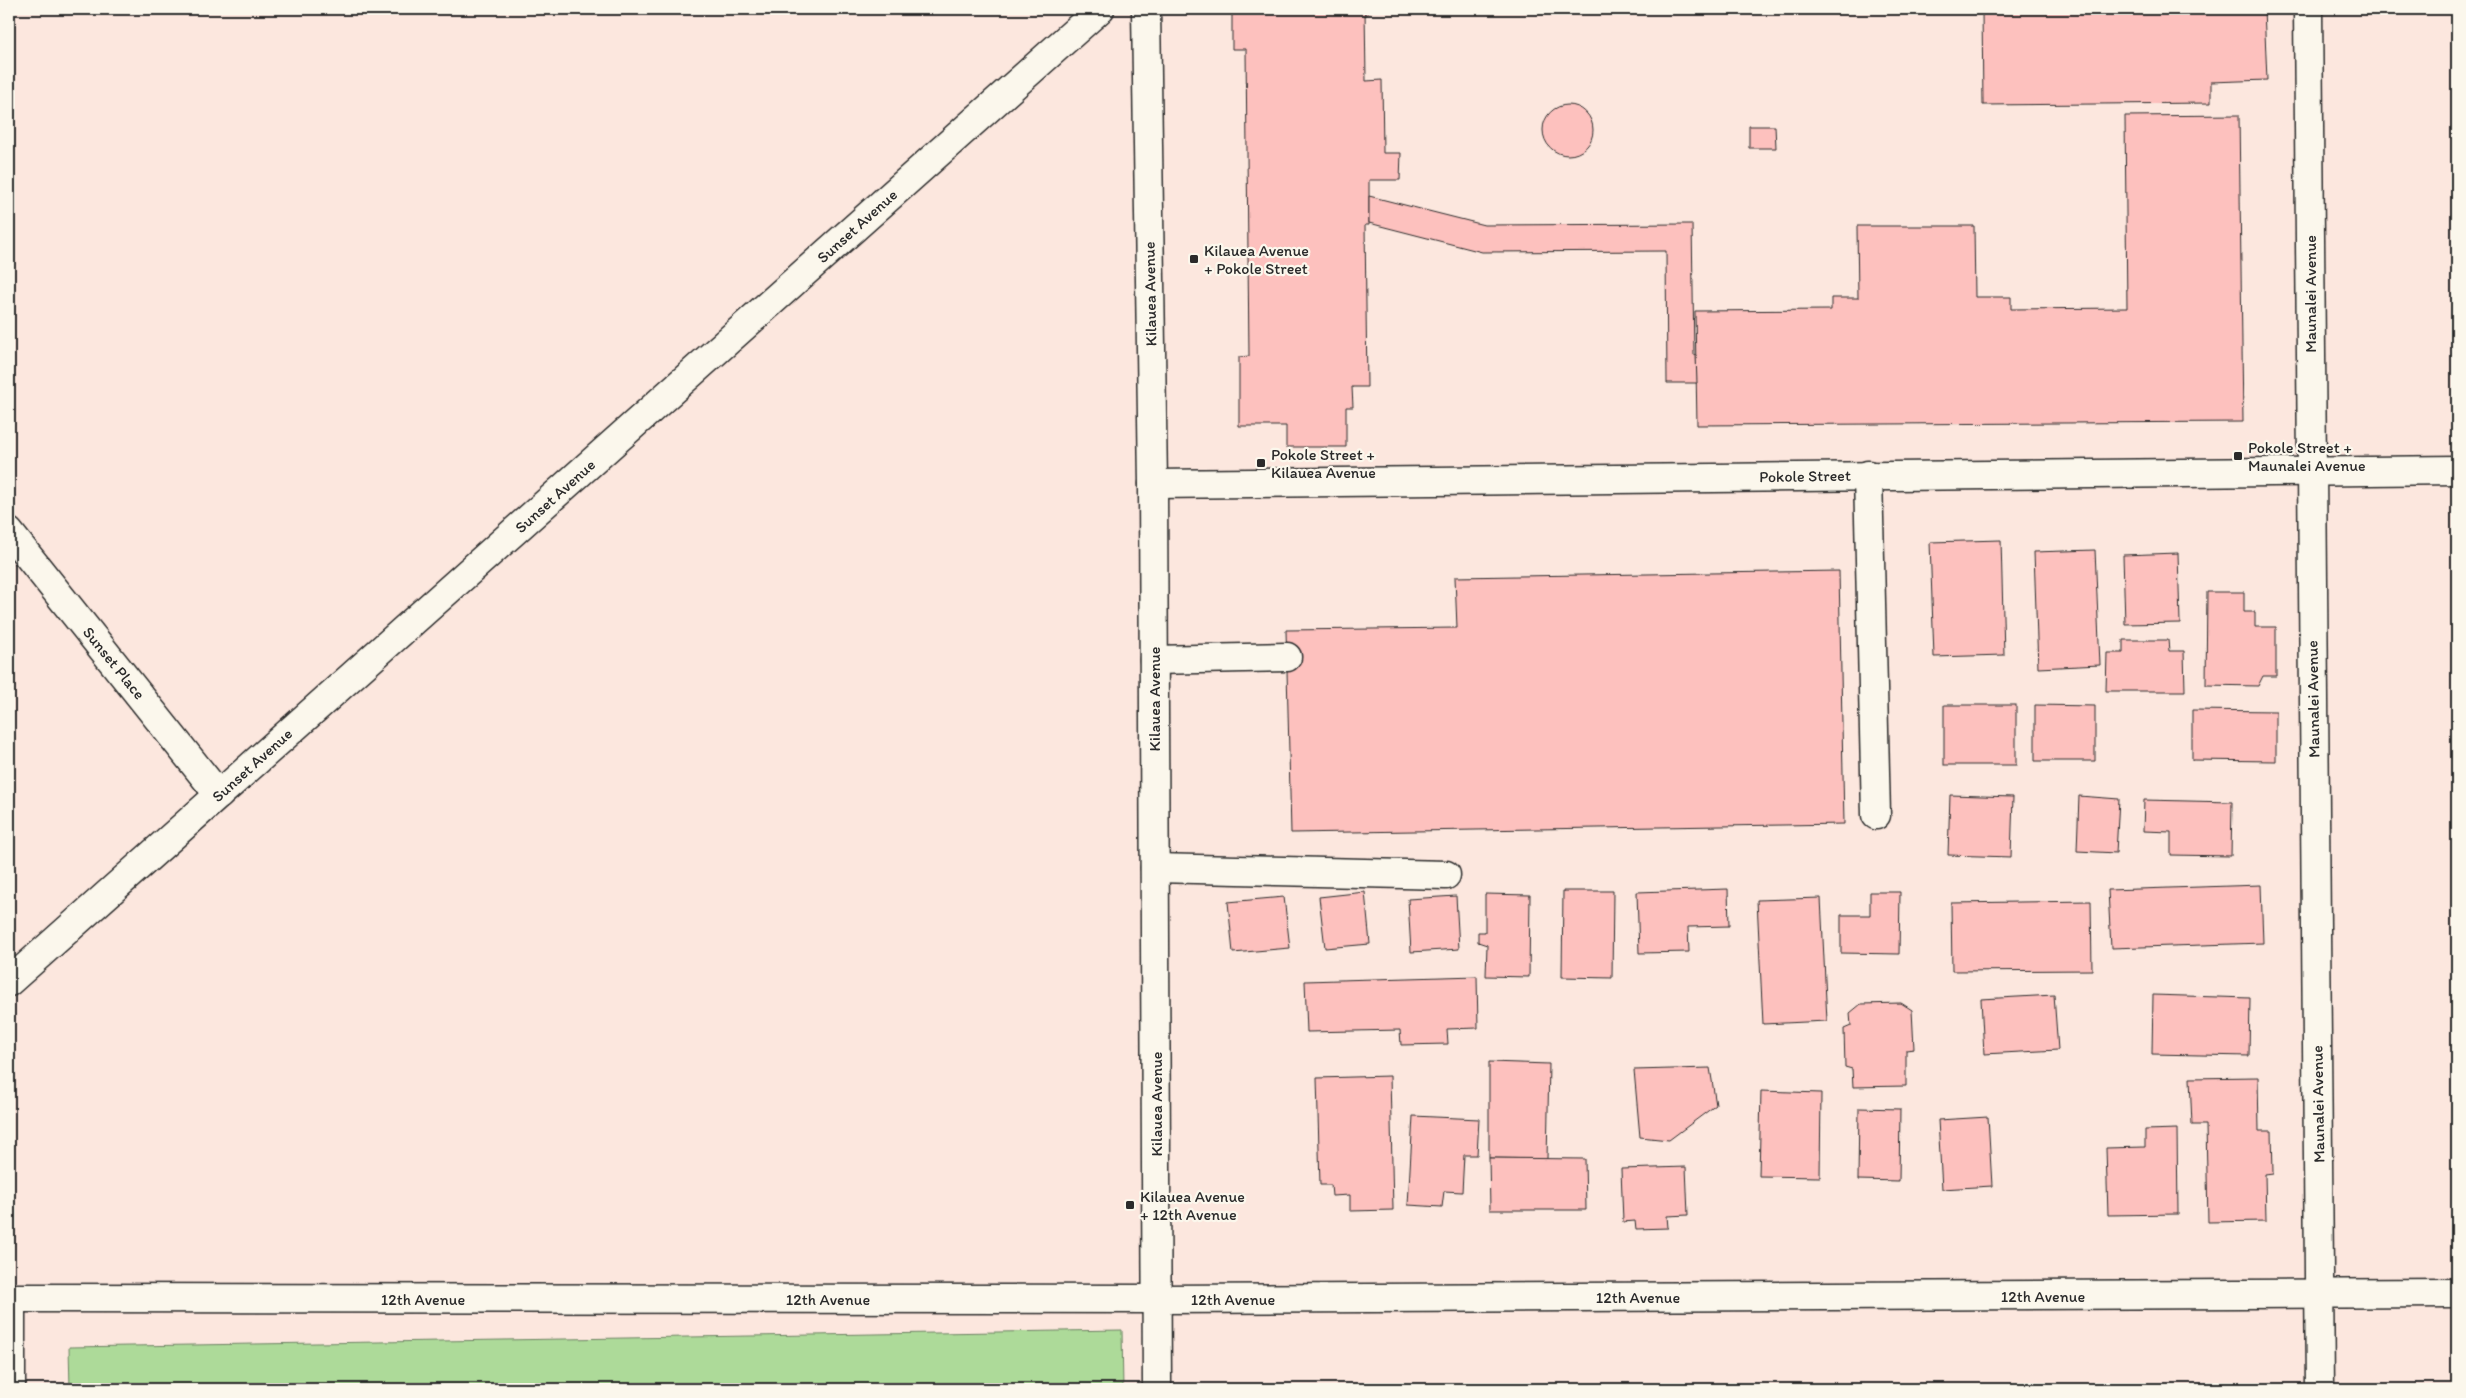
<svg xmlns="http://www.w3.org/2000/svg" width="2466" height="1398" viewBox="0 0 2466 1398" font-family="Itim,sans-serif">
<rect width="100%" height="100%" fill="#fce7de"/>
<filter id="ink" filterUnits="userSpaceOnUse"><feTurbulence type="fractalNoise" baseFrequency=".02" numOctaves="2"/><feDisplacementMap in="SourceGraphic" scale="10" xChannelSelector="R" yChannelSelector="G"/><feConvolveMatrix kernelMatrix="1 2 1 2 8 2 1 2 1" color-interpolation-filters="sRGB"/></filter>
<g filter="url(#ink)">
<!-- green -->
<path fill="#adda99" stroke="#6c8262" d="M1122 1330 1123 1389H70L69 1347Z"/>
<!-- building -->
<g fill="#fdc1be" stroke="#2b2b2b">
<path d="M1232 9H1365L1366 81 1382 80 1383 153H1401L1400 180H1369V225H1365L1367 387H1352L1353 407H1346V447H1286V426H1239V357L1249 356 1246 49H1232Z"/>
<path d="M1365 9H1374L1365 16Z"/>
<path d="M1982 9H2264L2267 80 2211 82V103L1983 105Z"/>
<circle cx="1568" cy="130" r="25"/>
<path d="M2239 115 2243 422 1697 425 1695 311 1831 310V298H1858L1857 226H1974L1975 297H2011V309L2127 308 2125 116Z"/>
<path d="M1749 126H1775L1776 148H1749Z"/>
<path d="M1369 196 1484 225 1692 224 1694 355H1696L1697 383H1667L1666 251 1482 252 1369 223Z"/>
<path d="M2001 540 2004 655 1934 657 1930 542Z"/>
<path d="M2095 550 2100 665 2038 668 2034 552Z"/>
<path d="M2178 553 2180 623 2125 624 2123 555Z"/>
<path d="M1839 571 1844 824 1291 833 1286 630 1457 628 1455 577Z"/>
<path d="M2207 592H2244V612H2255V627H2276V676H2263L2258 686 2206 685Z"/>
<path d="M2123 640H2168L2169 651H2184L2185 691H2106L2107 653H2123Z"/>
<rect x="1944" y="705" width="72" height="60"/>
<path d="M2035 705 2095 706V761H2035Z"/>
<path d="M2192 710 2276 711V761L2192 760Z"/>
<path d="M1950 795 2013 797 2011 857 1948 855Z"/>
<path d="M2079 796 2119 799 2116 853 2077 851Z"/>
<path d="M2144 800 2232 802 2231 856 2171 855V832L2143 831Z"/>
<path d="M2261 885 2263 943 2111 948 2108 890Z"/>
<path d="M1728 889 1729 926 1688 927 1689 952 1639 953 1637 892Z"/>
<path d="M1563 891H1613L1612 978 1562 977Z"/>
<path d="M1365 892 1370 944 1325 948 1319 897Z"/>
<path d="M1870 892H1900L1899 954 1841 953V915H1870Z"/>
<path d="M1485 894 1530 895 1529 977 1486 976 1487 945 1478 942V932H1485Z"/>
<path d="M1456 896 1459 949 1411 952 1408 899Z"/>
<path d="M1284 897 1290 948 1233 953 1228 902Z"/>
<path d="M1821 898 1827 1021 1763 1024 1757 900Z"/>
<path d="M2091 901 2092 970 1952 971 1951 903Z"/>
<path d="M1477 976 1478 1028 1447 1029 1448 1044 1401 1045 1400 1030 1307 1032 1305 981Z"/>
<path d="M2054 995 2058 1050 1984 1054 1981 999Z"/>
<path d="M2153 995 2250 998 2249 1056 2152 1054Z"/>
<path d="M1901 1003 1912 1010 1914 1049 1906 1050V1086L1853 1087 1852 1069 1845 1067 1844 1029 1851 1026 1850 1013 1861 1004Z"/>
<path d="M1489 1062 1549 1064 1547 1159 1489 1158Z"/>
<path d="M1710 1068 1716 1105 1669 1140 1640 1137 1634 1070Z"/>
<path d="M1390 1076 1393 1210 1350 1211V1195L1332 1196 1331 1185H1320L1317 1078Z"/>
<path d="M2258 1077 2259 1131H2272L2273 1173 2265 1174 2266 1221 2208 1222 2206 1125H2192L2190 1078Z"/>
<path d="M1761 1091 1821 1093 1820 1177 1759 1176Z"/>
<path d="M1859 1108 1900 1109 1899 1181 1858 1180Z"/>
<path d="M1413 1116 1479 1119 1477 1155H1464L1462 1192 1444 1191 1442 1207 1408 1205Z"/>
<path d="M1988 1117 1992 1186 1942 1189 1938 1120Z"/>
<path d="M2177 1129 2178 1214 2108 1215 2106 1148 2145 1147V1130Z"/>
<path d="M1489 1158 1585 1159 1586 1210H1490Z"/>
<path d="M1686 1167 1688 1215 1667 1216 1668 1228 1636 1229 1635 1221 1623 1222 1621 1169Z"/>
</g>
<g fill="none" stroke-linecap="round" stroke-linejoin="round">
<defs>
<g id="minor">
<path d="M1146 9 1153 484 1157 1389"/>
<path d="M2308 9 2320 1389"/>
<path d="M1868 475 1876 815"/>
<path d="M1153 484 2457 470"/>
<path d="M9 532 219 795"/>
<path d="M1154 660 1287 657"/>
<path d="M1155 868 1446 875"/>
<path d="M9 982 1100 9"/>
<path d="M9 1298 1156 1299 2457 1293"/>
<path d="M11 1389V1298"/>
</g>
</defs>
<!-- minor casing -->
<use href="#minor" stroke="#2b2b2b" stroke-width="31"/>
<!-- minor -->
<use href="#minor" stroke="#fbf7ec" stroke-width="28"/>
</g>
</g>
<!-- markers -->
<g fill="#2b2b2b" stroke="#fbf7ec" stroke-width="2">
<rect x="1189" y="254" width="10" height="10" rx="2.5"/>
<rect x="2233" y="451" width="10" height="10" rx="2.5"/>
<rect x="1256" y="458" width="10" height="10" rx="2.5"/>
<rect x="1125" y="1200" width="10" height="10" rx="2.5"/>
</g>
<g text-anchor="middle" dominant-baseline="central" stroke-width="4.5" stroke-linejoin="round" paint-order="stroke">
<!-- street labels -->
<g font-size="16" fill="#2b2b2b" stroke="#fbf7ec">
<text transform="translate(857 226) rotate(-42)">Sunset Avenue</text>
<text transform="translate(1150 294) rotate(-91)">Kilauea Avenue</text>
<text transform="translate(2310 294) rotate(-90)">Maunalei Avenue</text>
<text transform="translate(1805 476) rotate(-1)">Pokole Street</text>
<text transform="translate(555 496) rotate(-42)">Sunset Avenue</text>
<text transform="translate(114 663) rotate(51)">Sunset Place</text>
<text transform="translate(1154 699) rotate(-90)">Kilauea Avenue</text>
<text transform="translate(2313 699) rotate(-91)">Maunalei Avenue</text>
<text transform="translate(252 765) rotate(-42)">Sunset Avenue</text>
<text transform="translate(1156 1104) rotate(-90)">Kilauea Avenue</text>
<text transform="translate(2318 1104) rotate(-91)">Maunalei Avenue</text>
<text x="2043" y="1296">12th Avenue</text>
<text x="1638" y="1297">12th Avenue</text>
<text x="423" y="1299">12th Avenue</text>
<text x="828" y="1299">12th Avenue</text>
<text x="1233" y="1299">12th Avenue</text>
</g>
<!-- poi labels -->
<g font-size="16" fill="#2b2b2b" stroke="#fbf7ec" text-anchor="start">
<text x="1204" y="250">Kilauea Avenue<tspan x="1204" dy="18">+ Pokole Street</tspan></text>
<text x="2248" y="447">Pokole Street +<tspan x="2248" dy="18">Maunalei Avenue</tspan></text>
<text x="1271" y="454">Pokole Street +<tspan x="1271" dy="18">Kilauea Avenue</tspan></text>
<text x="1140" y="1196">Kilauea Avenue<tspan x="1140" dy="18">+ 12th Avenue</tspan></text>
</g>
</g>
<!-- margin -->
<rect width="2466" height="1398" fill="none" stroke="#fbf7ec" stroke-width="30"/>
<rect x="15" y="15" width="2436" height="1368" fill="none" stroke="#2b2b2b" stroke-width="2" filter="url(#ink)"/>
</svg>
